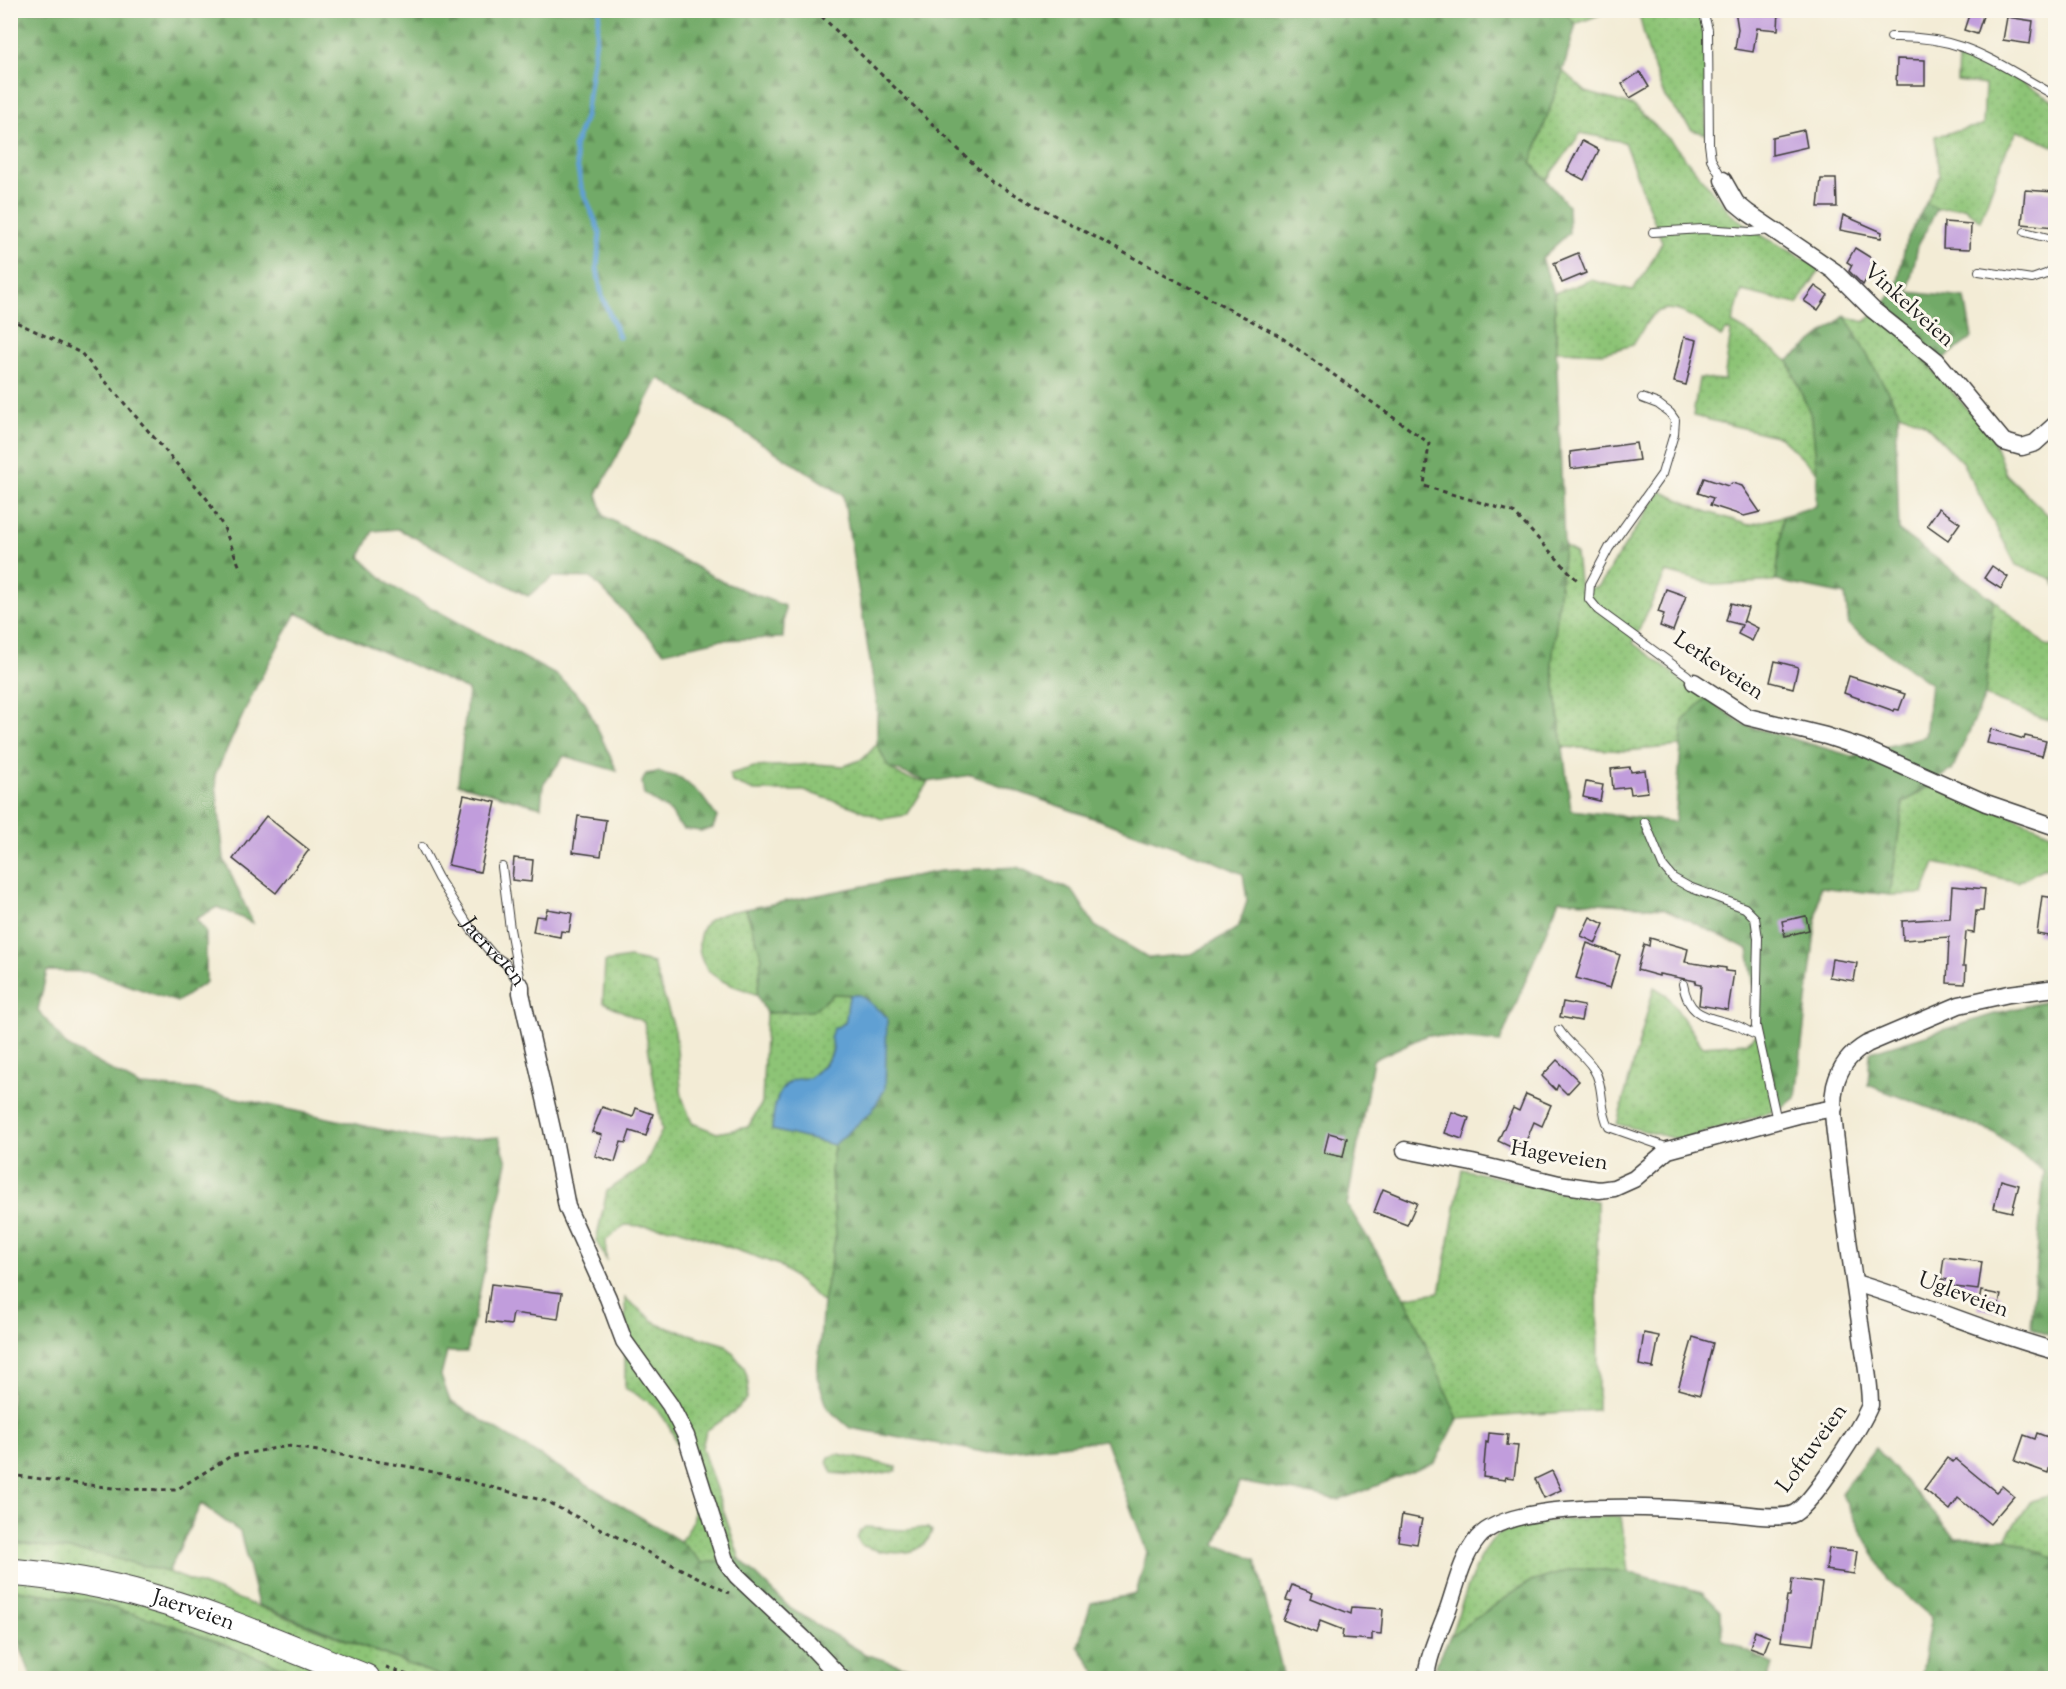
<svg xmlns="http://www.w3.org/2000/svg" width="2066" height="1689" viewBox="0 0 2066 1689" font-family="'Sorts Mill Goudy',serif">
<defs>
<pattern id="grass-dots" width="8" height="8" patternUnits="userSpaceOnUse" patternTransform="scale(1.5)"><rect width="8" height="8" fill="#8dc476"/><path d="M2 2h.1M6 6h.1" fill="none" stroke="#79a866" stroke-width="1.8" stroke-linecap="round"/></pattern>
<pattern id="forest-firs" width="22" height="20" patternUnits="userSpaceOnUse" patternTransform="scale(1.5)"><rect width="22" height="20" fill="#72aa67"/><path d="M5 1l3.5 6h-7zM16 11l3.5 6h-7z" fill="#5d8a54"/></pattern>
</defs>
<rect width="100%" height="100%" fill="#fbf7ec"/>
<filter id="ink" filterUnits="userSpaceOnUse"><feTurbulence type="fractalNoise" baseFrequency=".0167" numOctaves="2"/><feDisplacementMap in="SourceGraphic" scale="12" xChannelSelector="R" yChannelSelector="G"/><feConvolveMatrix kernelMatrix="1 2 1 2 8 2 1 2 1" color-interpolation-filters="sRGB"/></filter>
<filter id="wash" filterUnits="userSpaceOnUse"><feTurbulence type="fractalNoise" baseFrequency=".008" numOctaves="4" result="noise"/><feDisplacementMap in="SourceGraphic" scale="24" xChannelSelector="R" yChannelSelector="G"/><feGaussianBlur stdDeviation="1.35" result="paint"/><feColorMatrix in="noise" values="0 0 0 0 0 0 0 0 0 0 0 0 0 0 0 0 0 1.4 0 .05"/><feComposite in="paint" operator="in"/></filter>
<g filter="url(#wash)">
<rect width="100%" height="100%" fill="#f3ecd6"/>
<!-- grass -->
<g fill="url(#grass-dots)" stroke="#547049" stroke-width="1.5">
<path d="M1562 11H1609L1576 24Z"/>
<path d="M1638 11H1705L1706 134 1692 130 1664 96 1649 54Z"/>
<path d="M1958 54 1990 63 2055 102V147L2018 130 2005 153 1980 221 1964 207 1937 209 1926 203 1940 175 1935 136 1983 125 1985 85 1957 81Z"/>
<path d="M1563 71 1586 92 1634 106 1670 140 1732 215 1766 238 1821 268 1797 304 1742 291 1732 323 1748 332 1788 361 1812 418 1817 472 1780 437 1693 416 1699 378 1724 380 1731 331 1726 330 1721 337C1704 326 1675 298 1654 314 1646 320 1639 337 1633 345L1603 353 1557 351 1554 293 1591 280 1632 290 1644 275 1662 242 1624 142 1581 133 1546 180 1531 163Z"/>
<path d="M1880 310 1992 437 2006 474 2055 522V586L2053 579 2016 565 1962 462 1924 423 1900 413 1845 316 1864 322Z"/>
<path d="M1660 491 1708 512 1749 525 1783 516 1776 581 1717 585 1666 572 1633 643 1706 698 1683 721 1681 746 1625 751 1563 747 1552 663 1564 546 1576 553 1580 591 1599 586Z"/>
<path d="M1993 599 2048 647 2055 645V723L1985 696Z"/>
<path d="M877 744C892 775 894 776 928 782L907 815 882 819 853 807 804 791H754L732 782 730 774 754 767 815 764 844 766 863 759Z"/>
<path d="M1935 782 2055 835V871L2046 867 2018 882 1935 863 1923 894 1890 895 1903 803Z"/>
<path d="M746 909 762 957 757 995C742 988 723 984 711 973 703 966 700 958 699 948 698 916 719 914 746 909Z"/>
<path d="M629 958 653 963 675 1031 682 1097 692 1123 717 1133 748 1127 762 1103 766 1013 812 1011 834 994 850 995C846 1005 848 1013 845 1023L833 1029C835 1058 830 1058 810 1078 805 1079 795 1078 791 1081 775 1090 773 1115 772 1130L834 1145 831 1172 836 1234 823 1302 779 1265 675 1228 625 1225 606 1240V1259L596 1241 607 1191 645 1165 662 1130 644 1022 603 1002 605 962Z"/>
<path d="M1654 987 1667 995 1702 1046 1746 1043 1761 1031 1781 1109 1680 1140 1617 1124Z"/>
<path d="M1462 1169 1597 1201 1598 1410 1458 1419 1405 1297 1440 1292Z"/>
<path d="M625 1298 659 1325 726 1345 744 1367 749 1383 747 1399 734 1412 706 1431 702 1448 740 1559 702 1563 680 1541C686 1534 692 1526 693 1517 697 1488 675 1429 656 1408 648 1399 634 1394 625 1388Z"/>
<path d="M839 1454 897 1467 896 1471 862 1476 832 1473 827 1462 829 1457Z"/>
<path d="M2055 1494V1559L2006 1538 2031 1501Z"/>
<path d="M1621 1516 1628 1572 1577 1568 1528 1583 1450 1636C1461 1609 1476 1553 1497 1535 1513 1521 1597 1517 1621 1516Z"/>
<path d="M865 1527C879 1527 891 1530 904 1530 913 1530 920 1527 929 1528L932 1531C922 1561 884 1554 861 1545L857 1538 859 1532Z"/>
<path d="M10 1542 99 1554 168 1572 445 1678H311L172 1625 89 1601 11 1589Z"/>
</g>
<!-- forest -->
<g fill="url(#forest-firs)" stroke="#476342" stroke-width="1.5">
<path d="M11 11H1562L1576 24 1563 71 1531 163 1568 205 1569 233 1542 258 1554 293 1564 546 1552 663 1571 810 1675 822 1683 721 1706 698 1745 725 1852 756 1925 736 1931 684 1849 626 1845 595 1776 581 1783 516 1816 506 1817 472 1812 418 1788 361 1845 316 1900 413 1896 435 1899 531 1993 599 1985 696 1952 770 1903 803 1890 895 1820 887 1796 1097 1781 1109 1761 1031 1748 949 1663 908 1559 900 1500 1042 1427 1035 1373 1060 1347 1205 1405 1297 1458 1419 1435 1463 1340 1500 1239 1482 1216 1545 1256 1559 1284 1678H1100L1078 1646 1091 1603 1136 1594 1147 1552 1105 1440 989 1453 850 1428 828 1409 817 1377 823 1302 836 1234 831 1172 834 1145 872 1111 860 995 834 994 812 1011 766 1013 757 995 762 957 746 909 940 871 1017 867 1073 891 1095 926 1149 958 1191 954 1238 928 1247 901 1243 874 1209 859 971 775 928 782 888 767 877 744V705L843 495 659 378 597 494 604 516 723 582 785 606 783 638 719 640 664 652 591 578 553 577 528 596 398 529 373 531 360 557 391 586 558 676 585 702 617 771 564 756 543 785 541 807 458 784 468 690 296 613 255 689 215 775 224 859 253 923 217 907 196 919 206 931V982L177 1002 90 972 47 971 38 1010 67 1046 140 1086 195 1089 434 1141 499 1137 507 1162 467 1352H447L441 1376 450 1401 680 1541 702 1563 740 1559 791 1609 865 1654 909 1668 903 1678H445L258 1605 240 1532 201 1504 168 1572 98 1554 11 1542Z"/>
<path d="M1926 203 1937 209 1918 246 1908 292 1965 298 1972 338 1932 367 1880 310 1897 286 1906 241Z"/>
<path d="M658 772 681 778 701 795 717 817 713 828 701 831 684 829 678 824 671 812 644 795 642 782 646 774Z"/>
<path d="M2055 999H2056L2055 1338 2031 1328 2044 1172 1993 1132 1868 1085 1870 1052 2001 1012Z"/>
<path d="M1875 1448 1956 1538H2006L2055 1559V1678H1920L1931 1617 1888 1580 1841 1493Z"/>
<path d="M1577 1568 1628 1572 1702 1592 1721 1611 1722 1639 1773 1664 1769 1678H1492L1435 1667 1450 1636 1528 1583Z"/>
<path d="M10 1589 89 1601 172 1625 311 1678H32L11 1622Z"/>
</g>
<!-- water -->
<path fill="#61a0d3" stroke="#3e5e78" stroke-width="1.5" d="M850 995H860L887 1017 885 1089 872 1111 834 1145 772 1130C773 1115 775 1090 791 1081 795 1078 805 1079 810 1078 822 1066 840 1055 830 1038L833 1029 845 1023C848 1013 846 1005 850 995Z"/>
<g fill="none" stroke-linecap="round" stroke-linejoin="round">
<!-- stream -->
<path stroke="#61a0d3" stroke-width="5" d="M600 10 585 117 574 147 581 186 600 233 597 268 602 296 619 337"/>
</g>
<g id="blocks">
<!-- building -->
<g fill="#c19ddc">
<path d="M1735 10H1779L1778 30 1757 28 1753 52 1735 49 1738 29Z"/>
<path d="M1970 12 1983 16 1977 34 1964 30Z"/>
<path d="M2007 17 2033 21 2030 44 2003 40Z"/>
<path d="M1897 59 1925 60V85H1896Z"/>
<path d="M1640 72 1649 87 1630 98 1622 84Z"/>
<path d="M1804 130 1807 147 1772 155V137Z"/>
<path d="M1582 141 1599 150 1584 180 1567 171Z"/>
<path d="M1821 179H1836L1837 207H1818Z"/>
<path d="M2025 190 2055 192V227L2022 224Z"/>
<path d="M1843 215 1882 232 1881 238 1840 230Z"/>
<path d="M1944 222 1971 224 1970 249 1943 248Z"/>
<path d="M1855 248 1876 261 1863 285 1849 271 1852 265 1847 262Z"/>
<path d="M1578 253 1586 273 1562 283 1554 263Z"/>
<path d="M1815 286 1828 295 1818 310 1804 301Z"/>
<path d="M1684 337 1697 340 1686 385 1674 382Z"/>
<path d="M1636 443 1639 460 1571 469 1570 452Z"/>
<path d="M1704 478 1728 486 1732 483 1742 486 1760 512 1744 516 1710 505 1713 498 1698 493Z"/>
<path d="M1939 508 1960 523 1948 540 1927 525Z"/>
<path d="M1992 566 2008 577 2001 589 1984 578Z"/>
<path d="M1666 589 1686 596 1673 631 1660 626 1664 614 1658 612Z"/>
<path d="M1731 603 1748 608 1743 623 1744 621 1758 628 1752 641 1738 634 1742 625 1726 621Z"/>
<path d="M1775 661 1798 667 1793 688 1770 682Z"/>
<path d="M1849 676 1905 694 1899 710 1895 709 1894 711 1844 693Z"/>
<path d="M1991 729 2024 739 2025 736 2046 741 2042 756 1987 743Z"/>
<path d="M1630 767 1631 772 1645 770 1648 792 1631 794 1630 787 1613 789 1611 769Z"/>
<path d="M1586 782 1603 785 1600 801 1583 797Z"/>
<path d="M464 795 496 802 480 872 448 865Z"/>
<path d="M266 816 309 850 276 893 233 859Z"/>
<path d="M578 816 606 820 601 856 573 852Z"/>
<path d="M514 858 533 860 531 882 512 880Z"/>
<path d="M1952 886 1985 889 1983 911H1976L1974 933 1966 932 1963 966H1966L1965 984 1947 983 1949 937 1903 940 1902 921 1950 918Z"/>
<path d="M2042 896 2055 898V937L2037 934Z"/>
<path d="M547 909 572 913 569 932 561 931 560 937 533 932 536 916 545 917Z"/>
<path d="M1806 916 1809 930 1785 936 1782 921Z"/>
<path d="M1590 917 1604 924 1596 943 1581 936Z"/>
<path d="M1650 938 1688 949 1685 962 1726 968V971L1734 972 1728 1010 1699 1005 1701 985 1695 984 1696 981 1659 974V976L1637 970 1644 944 1649 946Z"/>
<path d="M1587 943 1620 955 1610 988 1576 978Z"/>
<path d="M1832 959 1857 963 1854 981 1829 977Z"/>
<path d="M1563 1002 1584 1006 1581 1021 1560 1017Z"/>
<path d="M1557 1060 1579 1081 1567 1094 1558 1085 1556 1090 1542 1076Z"/>
<path d="M1526 1094 1551 1105 1542 1126 1534 1122 1526 1141 1517 1144 1515 1149 1498 1141 1513 1108 1519 1111Z"/>
<path d="M602 1107 633 1117 636 1108 653 1114 646 1136 630 1131 626 1143 621 1142 615 1162 595 1156 602 1135 592 1132Z"/>
<path d="M1452 1112 1469 1118 1462 1139 1445 1133Z"/>
<path d="M1329 1133 1347 1138 1343 1157 1324 1153Z"/>
<path d="M2001 1180 2019 1185 2012 1212 1994 1208Z"/>
<path d="M1383 1189 1417 1203 1407 1225 1374 1212Z"/>
<path d="M1944 1257 1982 1262 1978 1290 1948 1286 1949 1280 1941 1279Z"/>
<path d="M491 1284 562 1293 558 1319 513 1313 511 1325 486 1322Z"/>
<path d="M1981 1291 2001 1295 1997 1312 1978 1308Z"/>
<path d="M1644 1333 1659 1336 1653 1368 1639 1365Z"/>
<path d="M1693 1337 1713 1343 1700 1395 1678 1389Z"/>
<path d="M1489 1433 1508 1435 1507 1445 1518 1446 1514 1478 1506 1477 1505 1480 1483 1477 1486 1442 1488 1443Z"/>
<path d="M2037 1433 2050 1438 2048 1444 2055 1447 2048 1473 2015 1461 2024 1435 2035 1439Z"/>
<path d="M1947 1458 1953 1462 1956 1459 1996 1492 2002 1486 2014 1496 1990 1524 1958 1498 1950 1510 1924 1489Z"/>
<path d="M1552 1471 1561 1490 1544 1498 1535 1479Z"/>
<path d="M1402 1515 1422 1519 1417 1544 1398 1541Z"/>
<path d="M1829 1548 1857 1551 1854 1574 1826 1570Z"/>
<path d="M1792 1579 1822 1583 1813 1645 1781 1641 1787 1596H1790Z"/>
<path d="M1292 1585 1313 1593 1311 1598 1351 1614 1352 1607 1383 1609 1381 1634 1372 1633V1640L1342 1638 1343 1630 1320 1621 1316 1633 1283 1620 1291 1601 1286 1600Z"/>
<path d="M1755 1631 1770 1637 1764 1652 1750 1647Z"/>
</g>
</g>
</g>
<g filter="url(#ink)">
<use href="#blocks" fill-opacity="0" stroke="#3c3b38" stroke-width="1.5"/>
<g fill="none" stroke-linecap="round" stroke-linejoin="round">
<defs>
<g id="lane">
<path d="M1705 18 1708 30 1709 144 1711 159 1723 180"/>
<path d="M1891 37C1965 35 1995 63 2056 96"/>
<path d="M1653 232 1703 229 1750 232 1773 230"/>
<path d="M2025 232 2056 240"/>
<path d="M1979 271 2032 279 2046 274 2056 267"/>
<path d="M1642 398 1658 404 1670 413 1675 420 1674 434 1662 474 1609 548 1590 584 1589 599 1598 610 1687 675 1694 682"/>
<path d="M1645 822 1663 866 1673 878 1689 887 1745 908 1755 918 1758 938 1756 1026 1777 1121"/>
<path id="s1" d="M422 847 438 878 471 929 493 955 505 963 521 986"/>
<path d="M502 867 510 929 520 982"/>
<path d="M1683 984C1689 1018 1706 1016 1735 1025 1743 1027 1749 1033 1757 1035"/>
<path d="M1559 1030C1568 1044 1584 1054 1593 1068 1605 1086 1599 1109 1609 1127L1663 1146 1668 1150"/>
</g>
<g id="street">
<path d="M1723 180 1736 203 1747 212 1834 271 1873 310 1937 361 2004 442 2022 447 2035 443 2056 424"/>
<path d="M1694 682 1748 717 1826 736 1860 747 1986 803 2056 827"/>
<path d="M521 986V993L552 1129 567 1207 608 1298 624 1341 670 1405 686 1436 725 1560 737 1576 803 1638 841 1678"/>
<path d="M1405 1150 1472 1163 1559 1184 1599 1190 1614 1188 1634 1179 1668 1150 1798 1115 1834 1108"/>
<path d="M1855 1283C1923 1303 1987 1333 2056 1351"/>
<path d="M1426 1678C1428 1655 1440 1631 1448 1609 1456 1586 1462 1557 1478 1538 1513 1497 1670 1508 1722 1512 1740 1513 1780 1521 1795 1513 1813 1502 1861 1427 1870 1405 1870 1383 1865 1359 1862 1337 1854 1278 1844 1219 1838 1159 1836 1136 1830 1110 1835 1086 1840 1066 1850 1054 1867 1044L1959 1005 2009 994 2056 988"/>
</g>
<g id="primary">
<path id="s2" d="M10 1572C56 1576 102 1583 146 1596 221 1617 294 1650 366 1678"/>
</g>
</defs>
<!-- lane casing -->
<use href="#lane" stroke="#3c3b38" stroke-width="10"/>
<!-- street casing -->
<use href="#street" stroke="#3c3b38" stroke-width="19"/>
<!-- primary casing -->
<use href="#primary" stroke="#3c3b38" stroke-width="29"/>
<!-- path -->
<g stroke="#3c3b38" stroke-width="3" stroke-dasharray="4.5 4.5" stroke-linecap="butt">
<path d="M815 10 992 182 1278 335 1429 443 1424 486 1513 512 1577 580"/>
<path d="M10 317 14 321 81 353 207 499 224 528 241 570"/>
<path d="M10 1475 121 1489 176 1490 231 1456 288 1446 417 1468 545 1501 729 1593"/>
<path d="M386 1667 415 1678"/>
</g>
<!-- lane -->
<use href="#lane" stroke="#fff" stroke-width="8"/>
<!-- street -->
<use href="#street" stroke="#fff" stroke-width="16"/>
<!-- primary -->
<use href="#primary" stroke="#fff" stroke-width="27"/>
</g>
</g>
<g text-anchor="middle" dominant-baseline="central" stroke-width="6" stroke-linejoin="round" paint-order="stroke">
<!-- street labels -->
<g font-size="22" fill="#1c1c1c" stroke="#fbf7ec">
<text transform="translate(1908 306) rotate(42)">Vinkelveien</text>
<text transform="translate(1718 667) rotate(34)">Lerkeveien</text>
<text stroke="none"><textPath href="#s1" startOffset="128">Jaerveien</textPath></text>
<text transform="translate(1559 1157) rotate(9)">Hageveien</text>
<text transform="translate(1963 1296) rotate(20)">Ugleveien</text>
<text transform="translate(1813 1449) rotate(-54)">Loftuveien</text>
<text stroke="none"><textPath href="#s2" startOffset="188">Jaerveien</textPath></text>
</g>
</g>
<!-- margin -->
<rect width="2066" height="1689" fill="none" stroke="#fbf7ec" stroke-width="36"/>
</svg>
